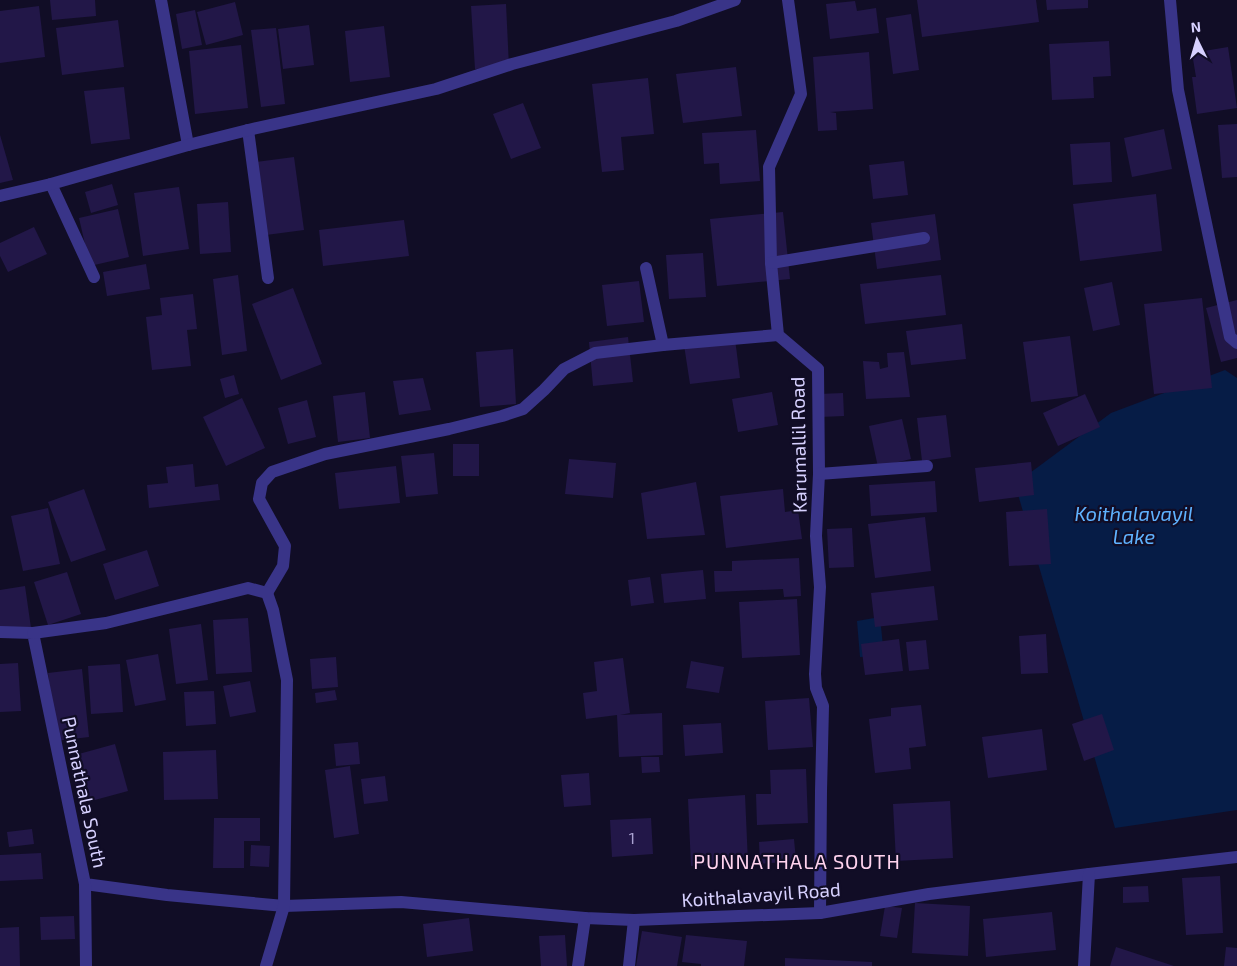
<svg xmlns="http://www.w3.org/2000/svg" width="1237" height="966" viewBox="0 0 1237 966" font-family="'Exo 2',sans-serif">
<rect width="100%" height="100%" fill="#110d26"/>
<!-- water -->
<g fill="#061c46">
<path d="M1225 370 1237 378V810L1115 828 1015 484 1111 413Z"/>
<path d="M880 617 884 656 860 657 857 621Z"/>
</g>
<!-- building -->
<g fill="#221748">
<path d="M50 0H95L96 16 52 20Z"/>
<path d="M917 0H1036L1039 22 922 37Z"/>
<path d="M1046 0H1088V8L1047 10Z"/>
<path d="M855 1 857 11 876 8 879 33 830 39 826 4Z"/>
<path d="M235 2 243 35 206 45 197 12Z"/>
<path d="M506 4 509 67 475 69 471 6Z"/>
<path d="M39 6 45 57 0 63V11Z"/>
<path d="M195 10 202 45 182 49 176 14Z"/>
<path d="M911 14 919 70 893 74 886 18Z"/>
<path d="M118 20 124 67 62 75 56 28Z"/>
<path d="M309 25 314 65 283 69 278 29Z"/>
<path d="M384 26 390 77 350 82 345 31Z"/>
<path d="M276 28 285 104 261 107 251 30Z"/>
<path d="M1109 41 1111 76 1093 77 1094 98 1052 100 1049 44Z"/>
<path d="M241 45 248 108 195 114 189 51Z"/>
<path d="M1228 47 1237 108 1197 114 1192 77H1196L1192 53Z"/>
<path d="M869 52 873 109 830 112 836 113 837 130 818 131 813 57Z"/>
<path d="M736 67 742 116 683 123 676 74Z"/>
<path d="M648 78 654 134 621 137 624 170 602 172 592 84Z"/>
<path d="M124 87 130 139 91 144 84 91Z"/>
<path d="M523 103 541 148 511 159 493 114Z"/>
<path d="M1237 124V177L1222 178 1218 125Z"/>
<path d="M1164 129 1172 169 1132 177 1124 138Z"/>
<path d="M756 130 760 181 720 184 719 163 704 164 702 133Z"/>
<path d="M0 135 13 180 0 183Z"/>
<path d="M1110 142 1112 182 1073 185 1070 144Z"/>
<path d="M294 157 304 230 266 235 256 162Z"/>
<path d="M904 161 908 195 873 199 869 165Z"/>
<path d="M112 184 118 205 91 213 85 192Z"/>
<path d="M179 187 189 249 143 256 134 193Z"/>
<path d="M1156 194 1162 251 1080 261 1073 204Z"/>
<path d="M228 202 231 252 200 254 197 204Z"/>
<path d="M118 209 129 257 90 266 79 218Z"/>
<path d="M783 212 790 279 717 286 710 219Z"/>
<path d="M935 214 941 260 877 269 871 223Z"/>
<path d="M404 220 409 256 323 266 319 230Z"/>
<path d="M34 227 47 254 8 272 0 256V243Z"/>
<path d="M703 253 706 297 669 299 666 255Z"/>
<path d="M146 264 150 289 107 296 103 272Z"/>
<path d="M238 275 247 351 222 355 213 279Z"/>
<path d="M941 275 946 315 865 324 860 284Z"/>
<path d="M639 281 644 322 607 326 602 285Z"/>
<path d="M1112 282 1120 325 1093 331 1084 288Z"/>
<path d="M293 288 322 364 281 380 252 304Z"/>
<path d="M193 294 197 329 187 330 191 366 152 370 146 317 162 315 160 298Z"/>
<path d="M1202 298 1212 388 1154 394 1144 304Z"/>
<path d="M1237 300V358L1221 362 1206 308Z"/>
<path d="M962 324 966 359 911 365 906 331Z"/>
<path d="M1070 336 1078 396 1031 402 1023 342Z"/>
<path d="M628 337 633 382 593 386 589 342Z"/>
<path d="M735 339 740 378 690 384 684 345Z"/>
<path d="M513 349 516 404 480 407 476 352Z"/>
<path d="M904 352 910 397 866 399 863 361 879 362 880 369 888 367 887 353Z"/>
<path d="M234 375 239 394 225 398 220 379Z"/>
<path d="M423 378 431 410 399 415 393 381Z"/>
<path d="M365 392 370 438 338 442 333 396Z"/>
<path d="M772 392 778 425 738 432 732 399Z"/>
<path d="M843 393 844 416 820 417 819 394Z"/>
<path d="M1085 394 1100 427 1058 446 1043 413Z"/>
<path d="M242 398 265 448 226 466 203 417Z"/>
<path d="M307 400 316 437 288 444 278 408Z"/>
<path d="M946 415 951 457 922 461 917 418Z"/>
<path d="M902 419 911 459 878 467 869 426Z"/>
<rect x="453" y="444" width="26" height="32"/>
<path d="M434 453 438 494 406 497 401 456Z"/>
<path d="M569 459 616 463 613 498 565 494Z"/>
<path d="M1031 462 1034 495 979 502 975 468Z"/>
<path d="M193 464 195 487 218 484 220 500 149 508 147 485 168 483 166 467Z"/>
<path d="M396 466 400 503 339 509 335 473Z"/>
<path d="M935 481 937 512 871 516 869 485Z"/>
<path d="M696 482 705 535 647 539 641 493Z"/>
<path d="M84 489 106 550 71 562 48 502Z"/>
<path d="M783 489 785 512 798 510 802 539 726 548 720 496Z"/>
<path d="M48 508 60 564 23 571 11 516Z"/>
<path d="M1047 509 1051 564 1009 566 1006 512Z"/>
<path d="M925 517 931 571 875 578 868 524Z"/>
<path d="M852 528 854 567 829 568 827 529Z"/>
<path d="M147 550 159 586 115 600 103 564Z"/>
<path d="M799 558 801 596 784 597 783 589 715 592 714 571H732V561Z"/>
<path d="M703 570 706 599 664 603 661 574Z"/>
<path d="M67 572 81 614 48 625 34 582Z"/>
<path d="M650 577 654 603 631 606 628 580Z"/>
<path d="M25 586 31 628 0 632V590Z"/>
<path d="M934 586 938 620 875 627 871 593Z"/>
<path d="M797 599 800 655 742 658 739 602Z"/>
<path d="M248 618 252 672 216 674 213 620Z"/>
<path d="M201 624 208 680 176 684 169 629Z"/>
<path d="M1046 634 1048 673 1021 674 1019 636Z"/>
<path d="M899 639 903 671 865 675 861 644Z"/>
<path d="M926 640 929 669 909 671 906 642Z"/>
<path d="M158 654 166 700 135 706 126 660Z"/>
<path d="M336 657 338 687 312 689 310 659Z"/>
<path d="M623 658 630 713 620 715 662 713 663 755 619 757 617 715 586 719 583 693 597 691 594 662Z"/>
<path d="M691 661 724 667 719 693 686 688Z"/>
<path d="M18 663 21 711 0 712V664Z"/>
<path d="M120 664 123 712 91 714 88 666Z"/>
<path d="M82 669 89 737 55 741 48 673Z"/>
<path d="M250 681 256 712 230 717 223 686Z"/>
<path d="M335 690 337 700 316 703 315 693Z"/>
<path d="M214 691 216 724 186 726 184 692Z"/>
<path d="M809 698 813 747 768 750 765 701Z"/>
<path d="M921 705 926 746 909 748 911 769 875 773 869 719 891 716V708Z"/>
<path d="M1102 714 1114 750 1084 761 1072 724Z"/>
<path d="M721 723 723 753 685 756 683 725Z"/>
<path d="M1042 729 1047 770 988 778 982 737Z"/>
<path d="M358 742 360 764 336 766 334 744Z"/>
<path d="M115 744 128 791 80 804 68 757Z"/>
<path d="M216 750 218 799 164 800 163 752Z"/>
<path d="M641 757H659L660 772 642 773Z"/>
<path d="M350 766 359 834 334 838 325 770Z"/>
<path d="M806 769 808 823 757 825 756 794H771L770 770Z"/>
<path d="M589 773 591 805 564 807 561 775Z"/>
<path d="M385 776 388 801 364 804 361 779Z"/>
<path d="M745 795 748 863 691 866 688 799Z"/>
<path d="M950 801 953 858 896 861 893 804Z"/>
<path d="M214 818H260V841H244V868H213Z"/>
<path d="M651 818 653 854 612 857 610 820Z"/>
<path d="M32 829 34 844 9 847 7 832Z"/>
<path d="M794 839 796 861 760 864 759 842Z"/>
<path d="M251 845 270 846 269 867 250 866Z"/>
<path d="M41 853 43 879 0 881V855Z"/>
<path d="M1220 876 1223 933 1186 935 1182 878Z"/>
<path d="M1148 886 1149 902 1123 903V887Z"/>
<path d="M915 903 970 906 968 956 912 953Z"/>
<path d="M885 906 902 908 897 938 880 936Z"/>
<path d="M1052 912 1056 950 986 957 983 919Z"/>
<path d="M74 916 75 939 41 940 40 917Z"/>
<path d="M469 918 473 951 427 957 423 924Z"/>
<path d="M19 927 20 966H0V928Z"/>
<path d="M642 931 682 937 677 966H636Z"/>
<path d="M565 935 567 966H541L539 936Z"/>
<path d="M686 935 747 941 744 966H701V964L682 962Z"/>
<path d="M1116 947 1174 966H1110Z"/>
<path d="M1226 947 1237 948V966H1224Z"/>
<path d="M785 958 872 962V966H785Z"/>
</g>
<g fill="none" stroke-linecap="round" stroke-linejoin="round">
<!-- minor -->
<g stroke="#393488" stroke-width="12">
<path d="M161 0 188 145"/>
<path d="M788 0 801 94 769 167 771 263 778 335 818 369 819 474 816 536 820 587 815 674 816 688 823 706 821 791 820 913"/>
<path d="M1170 0 1178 90 1230 337 1237 343"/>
<path d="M248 130 268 278"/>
<path d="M51 184 94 277"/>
<path d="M0 196 51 184 188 145 248 130 436 89 512 64 676 21 735 0"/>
<path d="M771 263 924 238"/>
<path d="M646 268 663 345"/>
<path d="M819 474 927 466"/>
<path d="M267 593 283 566 285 546 259 499 262 483 272 472 325 454 449 429 502 416 523 409 544 390 564 369 595 353 663 345 778 335"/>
<path d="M0 632 33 633 85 884 167 895 284 906 401 902 585 918 634 920 820 913 929 894 1089 874 1237 857"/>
<path d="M33 633 106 623 204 599 248 588 267 593 273 610 287 680 284 906 266 966"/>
<path d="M85 884 86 966"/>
<path d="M578 966 585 918"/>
<path d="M629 966 634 920"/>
<path d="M1084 966 1089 874"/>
</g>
</g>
<g text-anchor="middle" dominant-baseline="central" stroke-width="4.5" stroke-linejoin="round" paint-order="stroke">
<!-- number labels -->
<g font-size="16" fill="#aaa2d1">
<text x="632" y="837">1</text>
</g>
<!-- street labels -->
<g font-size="19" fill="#d7d1ff" stroke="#110d26">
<text transform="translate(798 445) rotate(-91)">Karumallil Road</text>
<text transform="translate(85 792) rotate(78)">Punnathala South</text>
<text transform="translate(761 894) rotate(-4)">Koithalavayil Road</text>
</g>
<!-- water labels -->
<g font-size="20" font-style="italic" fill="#5fb2ff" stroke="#110d26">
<text x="1134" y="513">Koithalavayil<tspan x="1134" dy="23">Lake</tspan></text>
</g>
<!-- neighbourhood labels -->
<g font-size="20" letter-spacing="1" fill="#ffd3ee" stroke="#110d26">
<text x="797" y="861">PUNNATHALA SOUTH</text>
</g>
</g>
<!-- north arrow -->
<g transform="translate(1197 40) rotate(355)" stroke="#110d26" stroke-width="4" paint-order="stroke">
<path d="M0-4L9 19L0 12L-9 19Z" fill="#d7d1ff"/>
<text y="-8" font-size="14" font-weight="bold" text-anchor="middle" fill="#d7d1ff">N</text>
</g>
</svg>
